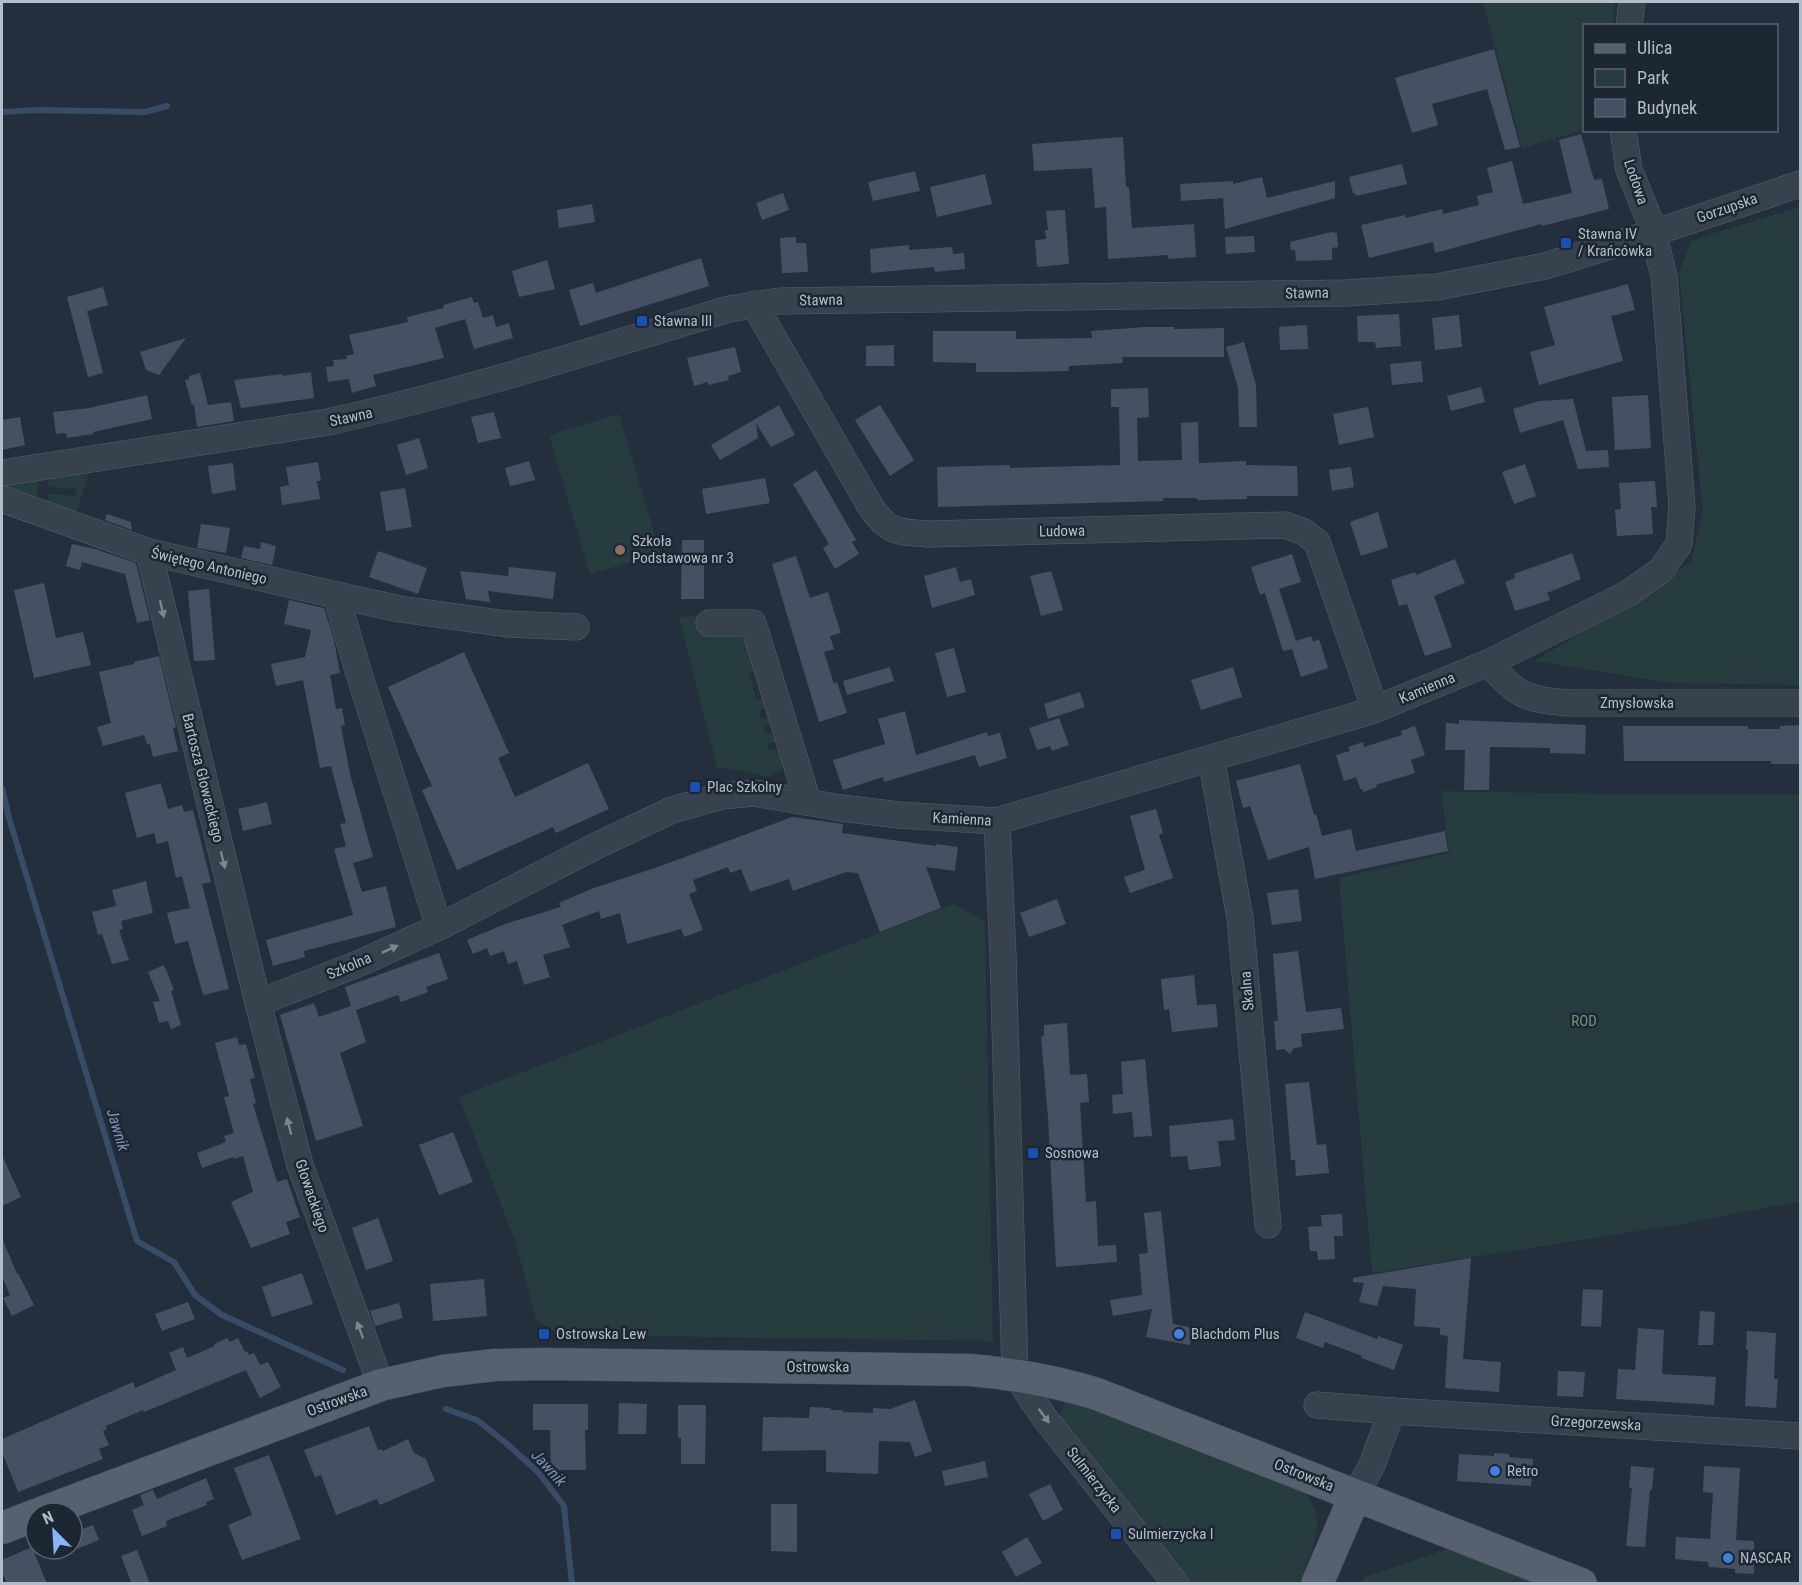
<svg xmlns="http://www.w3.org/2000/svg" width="1802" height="1585" viewBox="0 0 1802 1585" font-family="'Roboto Condensed',sans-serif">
<rect width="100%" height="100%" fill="#242f3e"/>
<!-- green -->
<g fill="#263c3f">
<path d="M1483 2H1615L1613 25 1584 26V130L1522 148Z"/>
<path d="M1800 207V685L1671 683 1535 661 1659 584 1691 561 1703 513 1679 273 1691 242 1708 235Z"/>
<path d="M619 414 660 553 590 574 549 435Z"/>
<path d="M91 467 74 518 47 506 48 494 75 496 76 489 48 487V474Z"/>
<path d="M38 476 37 503 7 489V485Z"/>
<path d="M701 616 737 629 762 669 749 673 756 700 770 697 773 707 759 710 761 719 775 716 778 724 764 727 765 734 780 731 783 740 768 744 769 751 785 748C787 764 784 771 768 777L723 767 718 770 679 617Z"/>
<path d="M1441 791 1649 795H1800V1201L1683 1224 1372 1273 1339 878 1449 853Z"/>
<path d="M954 904 985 922 993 1341 559 1335 536 1319 515 1240 459 1097Z"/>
<path d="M1065 1399 1098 1410 1298 1487C1333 1516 1312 1550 1299 1583H1187L1058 1419 1062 1411Z"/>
<path d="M1447 1549 1535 1583H1360L1365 1577Z"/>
</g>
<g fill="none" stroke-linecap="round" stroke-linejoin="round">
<!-- stream -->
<g stroke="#394c67" stroke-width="6">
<path d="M2 112 36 110 145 112 167 106"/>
<path d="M2 788 9 818 137 1241 174 1262 195 1295 222 1315 343 1370"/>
<path d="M446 1409 477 1420 506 1443 538 1472 564 1506 572 1584"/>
</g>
</g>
<!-- building -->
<g fill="#455162">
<path d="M1494 49 1520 147 1505 150 1487 89 1432 104 1438 125 1412 133 1395 78Z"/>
<path d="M1581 134 1594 180 1602 179 1609 209 1542 226 1541 224 1435 253 1433 242 1369 258 1361 225 1405 215V218L1442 209 1443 214 1479 205 1477 196 1493 192 1487 168 1512 161 1523 204 1572 193 1559 140Z"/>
<path d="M1123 137 1126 187H1129L1132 228 1194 224 1196 257 1168 259V255L1108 259 1106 207 1095 208 1092 168 1034 171 1032 144Z"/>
<path d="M1402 164 1407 184 1356 196 1355 193H1353L1349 177Z"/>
<path d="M915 171 920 191 873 201 868 182Z"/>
<path d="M985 174 992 204 937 217 930 187Z"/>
<path d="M1262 177 1267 198 1335 181V198L1225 229 1223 198 1181 201 1180 184 1233 181V184Z"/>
<path d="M783 193 789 210 762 220 756 203Z"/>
<path d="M592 204 595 222 559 228 557 210Z"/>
<path d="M1065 210 1069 264 1037 267 1035 240 1046 239 1045 230H1048L1046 211Z"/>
<path d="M1331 232 1337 233 1338 247 1332 248V260L1296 261 1295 250H1291L1290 242Z"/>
<path d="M1254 236 1255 252 1226 254 1225 237Z"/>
<path d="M796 237V243H806L808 272 782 273 780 238Z"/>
<path d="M909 245V250L952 247 953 254 964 253 965 269 935 272 934 267 871 273 870 249Z"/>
<path d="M701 258 709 286 580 326 569 290 593 283 596 293Z"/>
<path d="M547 260 555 289 519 297 512 271Z"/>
<path d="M1628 284 1635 310 1611 316 1623 361 1539 385 1530 352 1555 345 1544 307Z"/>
<path d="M103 287 108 305 87 311 103 373 88 377 67 297Z"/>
<path d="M472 297 474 303 478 302 483 318 493 315 496 327 509 323 513 338 474 349 465 319 435 328 444 358 373 375 376 386 352 393 349 379 328 382 326 367 334 366 333 360 347 359 346 356 354 354 349 335 408 322 407 317 444 308 443 305Z"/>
<path d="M1399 314 1401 346 1376 348 1375 342H1358L1357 316Z"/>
<path d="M1459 315 1462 347 1435 350 1432 318Z"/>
<path d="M1307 325 1308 349 1280 350 1279 327Z"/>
<path d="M1145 327H1174V329L1224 328V357H1122L1123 363 1069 366V371L1016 372H976V363L933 362V331H1016V339L1092 338 1091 331Z"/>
<path d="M186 338 159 375 146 370 140 352Z"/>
<path d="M1244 342 1256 385 1257 427H1239L1238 388 1226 347Z"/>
<path d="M894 345V366H866V346Z"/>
<path d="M735 347 741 372 728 376 729 380 708 385V382L694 386 687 358Z"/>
<path d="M1421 361 1423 382 1392 385 1390 364Z"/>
<path d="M311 372 314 398 241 408 234 380 282 374V376Z"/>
<path d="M200 373 208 405 231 402 234 421 197 427 194 404 192 405 185 380 189 379V376Z"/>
<path d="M1481 387 1485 402 1451 411 1447 396Z"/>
<path d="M1148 388 1149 417 1137 418 1138 461 1182 460 1181 423 1198 422 1199 463 1246 461V465L1297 466 1298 496H1247V499L1197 500V498H1163V501L938 507 937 467 1010 465V468L1120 465 1119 407H1111V389Z"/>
<path d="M147 395 152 419 93 432V434L67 438 66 433 56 434 53 412 89 408Z"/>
<path d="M1648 395 1651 448 1615 450 1612 397Z"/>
<path d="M1573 399 1586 451 1608 450 1609 467 1578 469 1563 420 1520 433 1513 409 1539 401Z"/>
<path d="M779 405 795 435 771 447 756 423 758 438 720 460 711 445Z"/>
<path d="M880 405 914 460 890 476 855 420Z"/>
<path d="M1368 407 1374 437 1339 445 1333 414Z"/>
<path d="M494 412 501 438 478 443 471 417Z"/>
<path d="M20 417 25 445 2 450V420Z"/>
<path d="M419 438 428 468 406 475 397 445Z"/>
<path d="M529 461 535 480 510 486 505 468Z"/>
<path d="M318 462 321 481H317L320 499 282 505 280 487 289 485 286 467Z"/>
<path d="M233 463 236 490 212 494 208 466Z"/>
<path d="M1525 464 1536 496 1514 504 1502 472Z"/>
<path d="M1351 467 1354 487 1332 491 1329 470Z"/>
<path d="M816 470 856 540 852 542 859 554 835 569 823 548 829 544 793 484Z"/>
<path d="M765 478 770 503 706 514 702 489Z"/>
<path d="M1655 481 1657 507H1651L1653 534 1617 536 1615 510 1621 509 1619 483Z"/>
<path d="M405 488 412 527 386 531 380 492Z"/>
<path d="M1378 512 1388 547 1361 556 1350 522Z"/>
<path d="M107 514 131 522 132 530 105 520Z"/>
<path d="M201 524 230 528 226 553 197 548Z"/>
<path d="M682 540H704V599H681Z"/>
<path d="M261 542 276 546 272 565 241 558 244 546 260 549Z"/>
<path d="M72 544 95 549 136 563 150 620 137 623 125 574 82 562 80 570 66 566Z"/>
<path d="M378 551 427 568 418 594 369 577Z"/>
<path d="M1572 553 1581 579 1547 593 1550 600 1515 611 1505 582 1515 578 1514 574Z"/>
<path d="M1292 554 1301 582 1279 589 1296 641 1311 636 1313 642 1319 639 1328 668 1301 677 1292 649 1283 651 1265 593 1260 595 1251 567Z"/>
<path d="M796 556 810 598 828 592 841 633 830 636 834 649 824 652 834 684 837 682 847 713 819 722 772 564Z"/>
<path d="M1455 559 1465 583 1434 596 1452 647 1425 656 1407 604 1399 606 1391 580 1415 572 1416 575Z"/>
<path d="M509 567 556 572 553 599 488 591 490 602 466 599 460 571 508 576Z"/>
<path d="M956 567 960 582 971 579 975 595 932 608 924 576Z"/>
<path d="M1051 571 1063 610 1041 616 1030 576Z"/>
<path d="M44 583 56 638 83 632 91 665 34 678 14 590Z"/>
<path d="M209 589 215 660 194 661 188 591Z"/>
<path d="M289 600 324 608 334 640 340 673 330 675 336 709 342 708 345 725 341 726 350 774 373 857 353 863 362 892 386 886 396 927 304 951 305 957 273 966 266 940 353 915 334 849 346 846 340 824 346 823 331 766 320 768 303 680 276 686 271 664 305 657 311 630 284 624Z"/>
<path d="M954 648 966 692 947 697 935 653Z"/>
<path d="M464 652 509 753 498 758 515 797 588 763 609 809 556 833 553 827 457 870 422 790 432 786 388 687Z"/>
<path d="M159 656 176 727 173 728 178 751 153 757 150 744H147L144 735 103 746 97 727 111 723 99 672 134 664V662Z"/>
<path d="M890 667 894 681 847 695 843 681Z"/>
<path d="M1233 667 1242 697 1201 710 1191 680Z"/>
<path d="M1080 692 1085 707 1048 719 1044 704Z"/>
<path d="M905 711 916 755 987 732 988 736 1000 733 1007 758 979 767 975 755 884 782 883 777 843 790 833 760 885 744 878 719Z"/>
<path d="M1059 718 1069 745 1052 751 1050 746 1037 750 1029 728Z"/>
<path d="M1459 720 1586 725 1585 754 1550 753V748L1490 747 1489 790H1464L1465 750H1445L1446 723 1459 724Z"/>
<path d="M1800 725V764H1771V761H1624L1623 726H1748V729H1780V726Z"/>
<path d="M1415 726 1425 755 1411 760 1415 773 1376 785 1377 787 1363 792V789L1361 790 1356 777 1344 781 1336 755 1350 751 1348 747 1363 742 1364 747 1402 735 1401 731Z"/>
<path d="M1300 764 1314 815 1316 814 1322 836 1351 829 1356 851 1445 831 1448 851 1315 879 1309 847 1268 860 1250 806 1243 808 1236 781Z"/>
<path d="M161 783 168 809 182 805 184 812 193 810 211 882 202 884 229 989 203 995 188 941 175 944 167 913 190 908 182 876 176 878 168 841 157 844 154 833 137 838 125 793Z"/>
<path d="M267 802 272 824 243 831 238 809Z"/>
<path d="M1156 809 1163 833 1159 835 1173 878 1130 893 1124 877 1145 870 1130 816Z"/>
<path d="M792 817 843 824 842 833 936 846V844L958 847 955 871 926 867 941 908 880 932 858 873 846 872 793 891 789 879 750 892 741 869 730 873 728 867 693 880 697 891 689 894 703 930 684 937 681 929 627 944 620 913 601 919 599 911 562 925 570 947 543 955 550 977 524 985 517 961 508 964 504 951 490 956 487 948 473 954 467 940 505 924 561 907 559 903 591 889 658 867Z"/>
<path d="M146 881 153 913 121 921 123 929 119 930 129 960 112 964 102 934 98 935 92 912 116 906 112 890Z"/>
<path d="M1298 889 1302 921 1272 925 1267 893Z"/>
<path d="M1057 899 1066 924 1029 937 1020 913Z"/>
<path d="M1298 951 1306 1012 1341 1008 1344 1029 1301 1034 1302 1047 1294 1048 1290 1054 1284 1049 1276 1050 1274 1021H1278L1273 954Z"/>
<path d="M439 953 448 979 426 987 428 992 401 1002 398 995 356 1010 366 1042 340 1053 363 1126 316 1141 280 1015 314 1003 319 1017 351 1006 345 987Z"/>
<path d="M164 965 174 990 171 991 181 1025 171 1029 168 1021 159 1023 153 1002 160 1001 148 972Z"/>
<path d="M1194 975 1197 1005 1216 1004 1218 1027 1172 1032 1169 1009 1164 1010 1161 979Z"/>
<path d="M1067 1023 1070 1075 1087 1074 1089 1102 1080 1103 1086 1202 1096 1201 1098 1246 1116 1245 1117 1262 1056 1267 1048 1117 1041 1037 1044 1036V1025Z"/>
<path d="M237 1037 239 1045 246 1044 255 1078 250 1079 256 1103 253 1104 277 1182 287 1179 300 1217 286 1222 290 1234 251 1248 231 1202 253 1192 243 1156 234 1159 233 1157 202 1168 197 1153 226 1142 224 1136 234 1133 224 1097 229 1096 215 1043Z"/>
<path d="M1145 1059 1152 1136 1134 1137 1132 1112 1113 1114 1112 1095 1123 1094 1121 1062Z"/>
<path d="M1309 1082 1317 1145 1326 1144 1329 1173 1296 1176 1295 1160H1291L1285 1084Z"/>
<path d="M1233 1119 1235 1140 1218 1141 1221 1166 1189 1170 1187 1156 1171 1157 1169 1126Z"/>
<path d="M453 1132 473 1182 439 1195 419 1145Z"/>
<path d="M2 1155 21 1197 2 1206Z"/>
<path d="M1161 1211 1173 1324 1193 1328 1190 1345 1146 1337 1152 1309 1113 1316 1110 1300 1142 1295 1139 1254 1148 1253 1144 1213Z"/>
<path d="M1342 1214 1343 1236H1334L1335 1259 1318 1260 1317 1251H1310L1308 1227 1322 1226 1321 1215Z"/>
<path d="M378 1218 393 1261 366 1270 352 1228Z"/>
<path d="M2 1238 17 1274 18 1273 34 1305 12 1316 3 1298 10 1295 2 1277Z"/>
<path d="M1471 1258 1463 1359 1501 1362 1499 1392 1445 1388 1448 1336 1440 1335V1328L1414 1326 1416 1289 1383 1286 1377 1306 1359 1302 1364 1283 1353 1282V1278Z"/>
<path d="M302 1273 313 1304 272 1317 262 1287Z"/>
<path d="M484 1279 487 1316 433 1321 430 1284Z"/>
<path d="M1583 1289 1603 1290 1601 1327 1581 1326Z"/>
<path d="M188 1302 195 1319 162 1331 155 1314Z"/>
<path d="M399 1303 403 1318 375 1326 370 1311Z"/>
<path d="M1700 1311 1715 1312 1713 1345H1698Z"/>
<path d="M1305 1312 1377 1339 1378 1336 1403 1345 1394 1370 1361 1358 1362 1356 1325 1342 1323 1348 1296 1338Z"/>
<path d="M1638 1328 1664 1330 1662 1374 1716 1377 1714 1405 1616 1399 1618 1369 1635 1370Z"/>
<path d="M1747 1331 1776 1333 1774 1379H1778L1776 1408 1745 1406 1748 1350H1746Z"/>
<path d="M227 1338 230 1342 238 1338 245 1352 247 1351 249 1355 254 1353 260 1365 268 1362 281 1387 260 1398 246 1370 144 1412 143 1410 106 1426 107 1429 103 1431 109 1445 99 1449 103 1459 18 1492 2 1452V1439L133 1382 135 1388 176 1370 169 1353 183 1347 187 1358 215 1346 214 1344Z"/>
<path d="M1558 1371 1585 1372 1583 1397 1557 1396Z"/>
<path d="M915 1400 932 1451 915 1457 910 1442 879 1441 878 1474 826 1472V1450L762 1451 763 1417 809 1418 810 1407 831 1408 830 1410H843V1412L873 1413V1408L890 1409Z"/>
<path d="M619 1403 647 1404 646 1434H618Z"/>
<path d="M533 1404H588V1430H585L586 1470H551L550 1430H533Z"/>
<path d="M678 1405H706L705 1464H681V1438H678Z"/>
<path d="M369 1426 378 1450 382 1449 383 1451 408 1439 414 1453 426 1459 435 1481 380 1505 377 1499 336 1515 321 1475 315 1477 304 1450Z"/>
<path d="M1494 1453 1509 1454V1457L1533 1459 1531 1486 1457 1481 1459 1454 1494 1456Z"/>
<path d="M269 1455 301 1539 242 1560 228 1525 252 1515 234 1468Z"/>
<path d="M985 1461 988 1477 945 1486 942 1471Z"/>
<path d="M1631 1466 1654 1468 1652 1490H1650L1645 1547 1626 1546 1632 1488H1629Z"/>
<path d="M1704 1466 1740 1468 1736 1540 1754 1541V1574L1735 1573V1569L1709 1567 1708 1562 1675 1559 1676 1537 1710 1539 1713 1493 1703 1492Z"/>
<path d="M206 1478 214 1499 206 1502 207 1505 166 1521 167 1526 142 1536 132 1510 144 1505 140 1495 153 1490 157 1499Z"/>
<path d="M1050 1484 1063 1510 1043 1521 1029 1494Z"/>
<path d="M771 1504H797V1552L771 1551Z"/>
<path d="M93 1525 99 1540 72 1551V1533Z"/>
<path d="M1027 1537 1042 1563 1016 1577 1002 1552Z"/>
<path d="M32 1547 47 1584H7L2 1571V1560Z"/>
<path d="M137 1550 150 1584H132L121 1556Z"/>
</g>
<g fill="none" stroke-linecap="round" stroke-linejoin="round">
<defs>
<g id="minor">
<path d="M1629 26 1632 2"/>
<path d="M754 304 869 504C887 533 898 532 930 534L1285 525 1304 532 1317 542 1375 709"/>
<path d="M2 473 328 422C464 392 596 349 729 309L780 301 1346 293 1437 287 1545 266 1653 233 1800 184"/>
<path d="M2 499 149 552 336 595 400 609 507 624 576 627"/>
<path d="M149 552 258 1003 300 1165 381 1385"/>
<path d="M336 595 359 674 439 927 596 846 672 810 722 796 754 793 841 808 899 815 997 821 1371 711 1488 663 1627 594 1661 570 1679 544 1682 506 1664 276 1650 221 1629 170 1623 130"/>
<path d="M709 623H753L808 802"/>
<path d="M1488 663C1519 696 1523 699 1569 703H1800"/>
<path d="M1211 758 1240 918 1268 1225"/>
<path d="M997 821 1003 956 1015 1374 1044 1417 1176 1584"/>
<path d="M258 1003 360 963 439 927"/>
<path d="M1317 1405 1392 1411"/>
<path d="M1355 1496 1372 1465 1392 1411 1800 1436"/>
</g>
<g id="major">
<path d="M41 1513 381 1385 443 1371 495 1365 544 1364 971 1370C1015 1374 1055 1381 1097 1394L1581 1584"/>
<path d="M2 1528 36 1515"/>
<path d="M1317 1584 1355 1496"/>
</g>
</defs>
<!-- minor casing -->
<use href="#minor" stroke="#565f6c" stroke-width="27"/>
<!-- major casing -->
<use href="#major" stroke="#414a57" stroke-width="33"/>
<!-- minor -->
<use href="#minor" stroke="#38414e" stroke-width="26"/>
<!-- major -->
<use href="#major" stroke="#56606e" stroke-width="32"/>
</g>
<!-- one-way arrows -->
<defs><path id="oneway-solid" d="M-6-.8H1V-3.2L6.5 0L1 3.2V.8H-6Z" transform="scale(1.5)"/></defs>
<g fill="#7c8592">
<use href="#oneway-solid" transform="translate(162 609) rotate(77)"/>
<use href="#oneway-solid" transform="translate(223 860) rotate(76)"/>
<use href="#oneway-solid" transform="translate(390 949) rotate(-25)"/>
<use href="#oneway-solid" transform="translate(289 1126) rotate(-105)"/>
<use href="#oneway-solid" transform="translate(360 1330) rotate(-110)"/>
<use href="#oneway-solid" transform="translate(1044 1416) rotate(53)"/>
</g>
<!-- markers -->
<g fill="#1a4fb4" stroke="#1d2633" stroke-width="2">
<rect x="1560" y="237" width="12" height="12" rx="3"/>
<rect x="636" y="315" width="12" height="12" rx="3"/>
<rect x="689" y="781" width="12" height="12" rx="3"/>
<rect x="1027" y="1147" width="12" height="12" rx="3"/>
<rect x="538" y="1328" width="12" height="12" rx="3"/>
<rect x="1110" y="1528" width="12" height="12" rx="3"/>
</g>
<circle fill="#8d6e63" stroke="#1d2633" stroke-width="2" cx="620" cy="550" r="6"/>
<g fill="#3f7fe0" stroke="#1d2633" stroke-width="2">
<circle cx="1179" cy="1334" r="6"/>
<circle cx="1495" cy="1471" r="6"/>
<circle cx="1728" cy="1558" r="6"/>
</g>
<g text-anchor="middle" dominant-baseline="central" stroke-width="5" stroke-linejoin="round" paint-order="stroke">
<!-- street labels -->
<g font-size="15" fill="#b4bcc9" stroke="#1d2633">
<text transform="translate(1636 182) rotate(71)">Lodowa</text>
<text transform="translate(1727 208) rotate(-19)">Gorzupska</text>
<text transform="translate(1307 293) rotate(-1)">Stawna</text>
<text transform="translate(821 300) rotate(-1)">Stawna</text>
<text transform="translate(351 417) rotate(-12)">Stawna</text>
<text transform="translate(1062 531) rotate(-1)">Ludowa</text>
<text transform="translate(209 566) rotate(13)">Świętego Antoniego</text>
<text transform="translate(1427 688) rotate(-23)">Kamienna</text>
<text x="1637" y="703">Zmysłowska</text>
<text transform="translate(203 778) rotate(76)">Bartosza Głowackiego</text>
<text transform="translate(962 819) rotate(3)">Kamienna</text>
<text transform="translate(349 966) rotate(-23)">Szkolna</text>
<text transform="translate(1247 991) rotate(-95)">Skalna</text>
<text transform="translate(312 1196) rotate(71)">Głowackiego</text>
<text x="818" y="1367">Ostrowska</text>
<text transform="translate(337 1401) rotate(-20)">Ostrowska</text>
<text transform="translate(1596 1423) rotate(3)">Grzegorzewska</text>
<text transform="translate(1304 1475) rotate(22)">Ostrowska</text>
<text transform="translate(1094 1480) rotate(52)">Sulmierzycka</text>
</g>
<!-- poi labels -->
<g font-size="15" fill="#b4bcc9" stroke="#1d2633" text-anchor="start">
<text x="1578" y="234">Stawna IV<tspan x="1578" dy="17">/ Krańcówka</tspan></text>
<text x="654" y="321">Stawna III</text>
<text x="632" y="541">Szkoła<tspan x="632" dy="17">Podstawowa nr 3</tspan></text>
<text x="707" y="787">Plac Szkolny</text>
<text x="1045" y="1153">Sosnowa</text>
<text x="556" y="1334">Ostrowska Lew</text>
<text x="1191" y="1334">Blachdom Plus</text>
<text x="1507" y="1471">Retro</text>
<text x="1128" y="1534">Sulmierzycka I</text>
<text x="1740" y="1558">NASCAR</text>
</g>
<!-- park labels -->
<g font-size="15" fill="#6b9a76" stroke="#1d2633">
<text x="1584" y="1021">ROD</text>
</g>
<!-- water labels -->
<g font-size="16" font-style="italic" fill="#7c92b1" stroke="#1d2633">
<text transform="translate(118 1130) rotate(73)">Jawnik</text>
<text transform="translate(549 1468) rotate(48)">Jawnik</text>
</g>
</g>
<!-- border -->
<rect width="1802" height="1585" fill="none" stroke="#b4bcc9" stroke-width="6"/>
<!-- legend -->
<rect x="1583" y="24" width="195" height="108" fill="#1d2633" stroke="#59626f" stroke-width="1.5"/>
<rect x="1595" y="44" width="30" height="9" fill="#56606e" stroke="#59626f" stroke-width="1.5"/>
<text x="1637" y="54" font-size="18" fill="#b4bcc9">Ulica</text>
<rect x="1595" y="69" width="30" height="18" fill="#263c3f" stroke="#59626f" stroke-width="1.5"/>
<text x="1637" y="84" font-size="18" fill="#b4bcc9">Park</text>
<rect x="1595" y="99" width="30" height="18" fill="#455162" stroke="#59626f" stroke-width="1.5"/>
<text x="1637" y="114" font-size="18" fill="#b4bcc9">Budynek</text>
<!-- north arrow -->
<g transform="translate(54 1531) rotate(336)"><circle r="28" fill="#1d2633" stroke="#59626f" stroke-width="1.5"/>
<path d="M0-4.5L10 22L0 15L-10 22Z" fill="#8ab4f8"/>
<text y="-9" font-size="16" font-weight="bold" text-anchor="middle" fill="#b4bcc9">N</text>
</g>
</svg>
